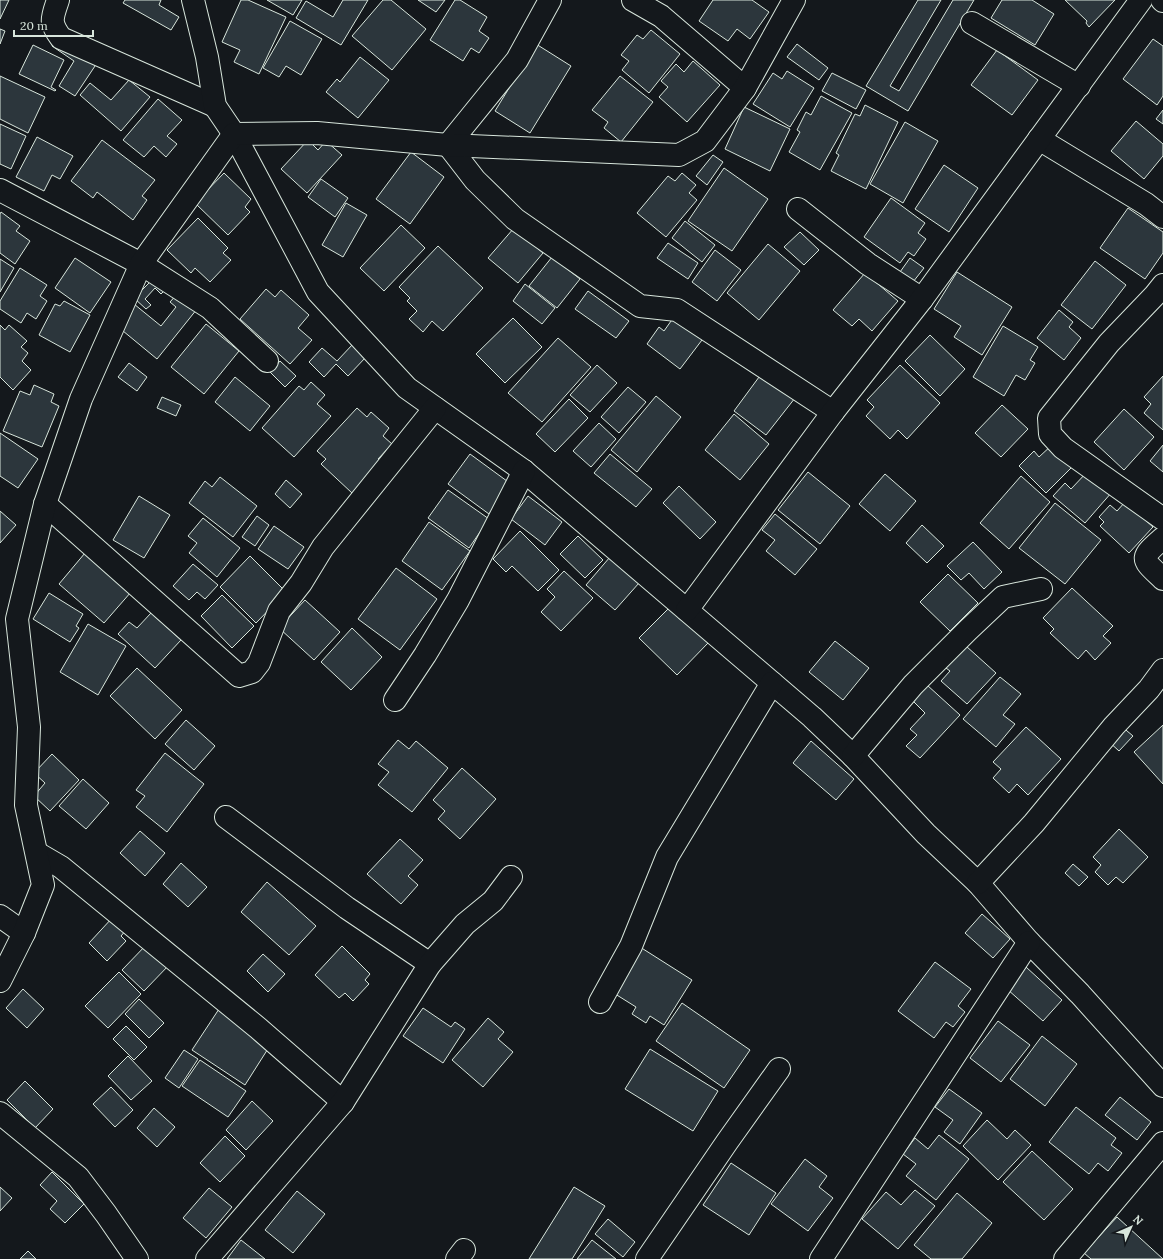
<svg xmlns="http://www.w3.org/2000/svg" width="1163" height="1259" viewBox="0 0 1163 1259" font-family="Lora,serif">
<rect width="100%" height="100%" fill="#14181c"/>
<!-- building -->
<g fill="#2c363c" stroke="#d8e6dc">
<path d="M0 0H9L0 19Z"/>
<path d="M125 0H161L159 5 179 17 171 30 123 3Z"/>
<path d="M241 0H248L286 17 259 74 234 62 240 50 222 42Z"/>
<path d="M267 0H302L293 15Z"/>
<path d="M343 0H368L341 45 296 18 306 1 333 17Z"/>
<path d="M383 0H391L426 29 392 70 352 36Z"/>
<path d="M418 0H445L436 12Z"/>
<path d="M455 0H460L487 17 479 31 489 38 479 53 471 48 463 61 430 40Z"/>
<path d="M713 0H752L769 12 750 39 737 29 728 41 699 21Z"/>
<path d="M918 0H941L890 86 899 91 953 0H974L908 111 866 86Z"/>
<path d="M1002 0H1032L1054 14 1035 45 991 18Z"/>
<path d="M1065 0H1115L1089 27 1086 23 1087 21Z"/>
<path d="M290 21 322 39 301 75 286 66 279 77 263 68Z"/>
<path d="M0 29 5 31 0 44Z"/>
<path d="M651 30 680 54 649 93 622 70 629 61 621 55 637 35 643 39Z"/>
<path d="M57 37 97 63 75 96 59 86 74 61 52 46Z"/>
<path d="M1153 39 1163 46V96L1157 105 1123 79Z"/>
<path d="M536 44 571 66 530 133 495 111Z"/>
<path d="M797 44 828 68 819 80 787 57Z"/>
<path d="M33 45 64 60 51 87 56 90 55 91 19 74Z"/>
<path d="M997 50 1038 80 1012 115 971 85Z"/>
<path d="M360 57 389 80 358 118 326 92 337 79 340 82Z"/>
<path d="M693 61 720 85 687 122 659 97 668 87 661 81 676 64 684 72Z"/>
<path d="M787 71 814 88 790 127 753 104 773 73 782 79Z"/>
<path d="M832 73 866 90 856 109 822 91Z"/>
<path d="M0 76 45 97 28 133 0 119Z"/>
<path d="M620 76 653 102 621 142 604 128 608 122 592 110Z"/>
<path d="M129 80 150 97 121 131 80 95 90 83 111 100Z"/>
<path d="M821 96 852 113 820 170 789 152 800 132 797 130 806 112 811 115Z"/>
<path d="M158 99 182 120 167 136 177 144 166 157 154 146 144 157 123 140Z"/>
<path d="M865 105 898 122 866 189 831 171 839 155 836 153 855 114 860 116Z"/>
<path d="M744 107 790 129 770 171 725 149Z"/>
<path d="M1163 110V124L1156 119Z"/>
<path d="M1136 121 1163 144V156L1144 179 1111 151Z"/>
<path d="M905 122 938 141 903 203 870 184Z"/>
<path d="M0 124 26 136 11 169 0 164Z"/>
<path d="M37 137 73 156 60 179 52 175 44 191 16 177Z"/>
<path d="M102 140 155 180 142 196 147 200 133 220 97 192 93 198 71 181Z"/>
<path d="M308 140 318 150 326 141 342 155 307 193 281 169Z"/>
<path d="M411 152 444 177 410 224 376 199Z"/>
<path d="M713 155 723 162 707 185 696 176Z"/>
<path d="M944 165 978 188 949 232 915 209Z"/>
<path d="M724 168 768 199 732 251 688 221Z"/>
<path d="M224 173 251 199 245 207 250 212 228 235 195 203Z"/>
<path d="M682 173 696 185 689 193 697 200 666 237 637 213 668 176 675 181Z"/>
<path d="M321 179 348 198 335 217 308 197Z"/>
<path d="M891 198 925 223 918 233 926 239 914 256 908 252 900 263 864 237Z"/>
<path d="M346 203 367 215 343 257 322 245Z"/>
<path d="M1128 208 1163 232V253L1145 279 1100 248Z"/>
<path d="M1 212 20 226 16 231 30 241 15 264 0 253V214Z"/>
<path d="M198 218 228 248 223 253 231 260 210 282 195 268 191 273 167 250Z"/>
<path d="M685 221 715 245 702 262 672 238Z"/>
<path d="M401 225 425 248 384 291 360 268Z"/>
<path d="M514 228 543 253 518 283 488 258Z"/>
<path d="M800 232 819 250 804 265 784 247Z"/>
<path d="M668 243 698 263 688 279 657 258Z"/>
<path d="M768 244 800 271 759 320 727 293Z"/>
<path d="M438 246 483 288 443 331 432 321 423 332 409 319 417 311 407 301 410 298 399 287Z"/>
<path d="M715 250 741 270 717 301 692 282Z"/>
<path d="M552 257 580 279 557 308 529 286Z"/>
<path d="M75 258 111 282 90 313 55 288Z"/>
<path d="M910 258 924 268 913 282 900 272Z"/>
<path d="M0 259 14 268 0 292Z"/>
<path d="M1095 261 1126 285 1092 329 1061 305Z"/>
<path d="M20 268 47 285 40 296 47 301 36 319 27 313 21 323 0 309V301Z"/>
<path d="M957 272 1012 307 982 355 954 337 961 326 934 309Z"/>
<path d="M865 273 898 301 872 331 859 319 852 326 833 310Z"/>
<path d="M156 276 168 287 161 294 155 288 145 299 151 305 146 309 134 298Z"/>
<path d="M525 284 555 308 542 324 513 301Z"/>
<path d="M266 289 275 297 281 290 309 315 298 328 312 340 290 364 240 319Z"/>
<path d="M588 291 629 321 616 338 575 309Z"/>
<path d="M178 293 197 309 157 359 117 326 134 304 161 326 176 307 170 302Z"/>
<path d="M64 301 90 315 70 352 39 335 55 304 60 306Z"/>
<path d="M1059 310 1073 322 1069 327 1081 338 1064 360 1037 338Z"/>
<path d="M676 314 705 336 680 369 647 344 659 327 664 331Z"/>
<path d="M513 318 542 347 505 383 476 354Z"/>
<path d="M206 324 239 351 204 394 171 367Z"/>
<path d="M0 325 5 330 9 325 27 341 21 347 28 353 22 361 31 370 13 390 0 377Z"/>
<path d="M1003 326 1038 347 1030 360 1035 363 1025 380 1016 375 1004 396 973 377Z"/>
<path d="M930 335 965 369 940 396 905 361Z"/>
<path d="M558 338 591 367 542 422 508 393Z"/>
<path d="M353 344 366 357 348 376 336 364 324 377 309 362 322 348 337 361Z"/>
<path d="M280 361 296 376 285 387 270 372Z"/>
<path d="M129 363 147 377 137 391 118 377Z"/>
<path d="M597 365 617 383 590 412 570 395Z"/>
<path d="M900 365 940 403 907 439 898 430 890 439 866 416 874 407 867 400Z"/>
<path d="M762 373 795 398 766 435 734 411Z"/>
<path d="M1163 376V430L1144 413 1151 404 1144 397Z"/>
<path d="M235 377 270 406 250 431 215 402Z"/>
<path d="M311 382 325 395 317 404 331 416 294 457 262 428 299 386 304 390Z"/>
<path d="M34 385 54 394 51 402 59 406 42 447 3 431 20 391 30 395Z"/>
<path d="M628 387 646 402 619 433 601 417Z"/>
<path d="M656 396 681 417 637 472 611 450Z"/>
<path d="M162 397 181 405 176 416 157 408Z"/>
<path d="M569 399 588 418 555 452 536 434Z"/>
<path d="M1002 405 1028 429 1001 457 975 433Z"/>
<path d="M357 408 367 417 371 412 389 428 383 436 392 444 378 459 381 462 352 493 321 464 326 459 317 451Z"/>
<path d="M1124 409 1154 437 1124 470 1094 442Z"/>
<path d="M734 414 769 444 740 480 705 450Z"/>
<path d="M599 423 616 439 591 467 573 451Z"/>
<path d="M0 433 38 459 18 488 0 476Z"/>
<path d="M1053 444 1074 465 1046 493 1019 466 1034 451 1039 457Z"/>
<path d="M1163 445V472L1150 461Z"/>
<path d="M470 454 511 484 489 514 448 484Z"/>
<path d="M610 454 652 489 636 507 594 473Z"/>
<path d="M1088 471 1112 492 1085 523 1053 496 1065 483 1071 489Z"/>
<path d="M808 472 850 506 820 544 778 510Z"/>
<path d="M885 474 916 501 890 531 859 504Z"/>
<path d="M1021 476 1050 502 1009 549 980 523Z"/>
<path d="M220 477 257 506 233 537 189 503 205 481 212 487Z"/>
<path d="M286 480 302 494 290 508 275 494Z"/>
<path d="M679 486 716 522 700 539 663 503Z"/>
<path d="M448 490 489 519 469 548 428 518Z"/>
<path d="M139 496 170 515 144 558 113 540Z"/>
<path d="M528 496 562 522 545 545 511 519Z"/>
<path d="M1125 502 1153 527 1129 553 1100 526 1104 522 1099 517 1110 505 1117 511Z"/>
<path d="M1055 503 1101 540 1065 584 1019 548Z"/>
<path d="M0 511 16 525 0 543Z"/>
<path d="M775 514 817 549 795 575 766 551 775 540 762 530Z"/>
<path d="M257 516 269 525 255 546 242 537Z"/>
<path d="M203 518 240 548 217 577 189 553 197 543 188 536Z"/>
<path d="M429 522 470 551 442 590 402 561Z"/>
<path d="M922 525 944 546 927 563 906 543Z"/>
<path d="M274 526 304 547 288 569 258 549Z"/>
<path d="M520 531 559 570 538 591 512 566 506 572 493 559Z"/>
<path d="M578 536 603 560 585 578 560 554Z"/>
<path d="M973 542 1002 572 984 589 969 573 961 580 947 566Z"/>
<path d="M85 553 131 592 104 623 59 584Z"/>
<path d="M250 556 286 592 256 623 220 587Z"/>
<path d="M610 557 639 583 615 610 586 585Z"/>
<path d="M193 564 218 585 205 599 197 592 189 600 173 586Z"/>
<path d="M396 568 437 599 400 650 358 619Z"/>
<path d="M564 571 593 598 561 631 541 612 555 597 547 589Z"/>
<path d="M948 574 978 603 950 631 920 602Z"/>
<path d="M1072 588 1113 626 1103 636 1111 643 1095 660 1086 650 1078 659 1050 633 1054 629 1043 618Z"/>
<path d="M49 593 83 614 76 626 79 628 70 642 33 619Z"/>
<path d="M222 595 254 626 232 648 201 616Z"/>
<path d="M305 600 340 632 314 660 279 628Z"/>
<path d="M671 606 708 643 677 675 639 638Z"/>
<path d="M151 613 181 640 155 668 118 634 129 622 137 628Z"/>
<path d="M88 624 126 646 98 695 60 672Z"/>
<path d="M352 628 382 657 351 690 321 662Z"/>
<path d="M835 641 869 668 843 700 809 672Z"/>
<path d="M966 646 996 673 967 704 941 681 950 671 946 668Z"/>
<path d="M137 668 182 710 155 739 110 696Z"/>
<path d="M1000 677 1021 694 1003 715 1015 724 996 747 963 719Z"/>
<path d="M927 685 960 715 920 758 906 746 917 735 910 729 925 713 913 701Z"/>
<path d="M186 720 215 746 194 770 165 744Z"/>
<path d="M1120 725 1133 736 1119 751 1107 740Z"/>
<path d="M1163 725V784L1134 752Z"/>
<path d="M1026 727 1061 759 1028 795 1017 784 1009 793 993 778 1001 769 993 762Z"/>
<path d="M398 740 409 749 416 741 448 768 412 812 378 785 389 772 378 764Z"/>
<path d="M811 741 854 779 836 800 793 763Z"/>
<path d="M165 753 204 784 167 832 136 807 145 796 136 790Z"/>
<path d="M52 754 79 780 50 811 34 796 45 783 34 773Z"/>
<path d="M462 768 496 799 460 839 438 819 445 811 433 800Z"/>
<path d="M83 779 109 803 86 829 59 806Z"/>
<path d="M1119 829 1148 857 1123 883 1116 877 1108 885 1095 872 1101 865 1093 857Z"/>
<path d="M140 831 165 853 145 876 120 853Z"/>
<path d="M400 839 423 860 408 876 418 885 401 904 367 874Z"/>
<path d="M181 863 207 887 188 907 163 884Z"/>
<path d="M1073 864 1088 877 1079 886 1065 873Z"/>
<path d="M267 882 316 926 289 955 241 912Z"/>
<path d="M982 914 1010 939 993 958 965 933Z"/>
<path d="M113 917 126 930 121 936 126 941 107 961 89 943Z"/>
<path d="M148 943 170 964 144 991 122 970Z"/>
<path d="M342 946 370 974 365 980 369 984 353 1001 345 993 339 998 315 975Z"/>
<path d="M640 947 692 980 664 1025 650 1016 646 1023 632 1014 636 1007 612 992Z"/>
<path d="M263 954 285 974 268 992 247 971Z"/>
<path d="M935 962 971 989 958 1006 965 1012 953 1027 946 1022 934 1038 898 1011Z"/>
<path d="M1026 967 1062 1000 1043 1021 1007 989Z"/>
<path d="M119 972 141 994 108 1028 85 1006Z"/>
<path d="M23 989 44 1009 27 1028 6 1008Z"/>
<path d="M139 999 164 1023 149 1038 125 1014Z"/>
<path d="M682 1003 750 1050 724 1088 656 1041Z"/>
<path d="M423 1008 451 1027 455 1022 465 1029 443 1063 403 1036Z"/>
<path d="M219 1009 271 1044 245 1085 192 1050Z"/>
<path d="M488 1018 504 1032 498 1039 513 1052 483 1087 452 1060Z"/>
<path d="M998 1021 1030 1045 1001 1082 970 1058Z"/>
<path d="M126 1026 147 1047 134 1060 113 1039Z"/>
<path d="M1042 1036 1077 1064 1045 1106 1010 1079Z"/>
<path d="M650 1049 718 1091 693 1131 625 1089Z"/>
<path d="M184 1050 198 1059 179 1088 165 1078Z"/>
<path d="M128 1056 152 1081 131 1100 108 1076Z"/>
<path d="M200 1060 246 1091 228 1117 182 1086Z"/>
<path d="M25 1081 53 1109 35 1128 7 1100Z"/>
<path d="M111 1087 133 1110 115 1127 93 1104Z"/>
<path d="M949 1089 982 1113 960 1144 944 1132 953 1120 935 1107Z"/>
<path d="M1120 1097 1151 1122 1137 1140 1105 1115Z"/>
<path d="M252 1101 273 1121 246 1150 226 1130Z"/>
<path d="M1076 1107 1116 1138 1111 1145 1122 1153 1108 1171 1098 1163 1089 1174 1049 1142Z"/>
<path d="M154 1108 175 1127 157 1147 137 1128Z"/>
<path d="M987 1120 1007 1139 1015 1130 1031 1145 998 1180 963 1146Z"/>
<path d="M939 1135 969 1159 936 1200 906 1176 916 1164 903 1154 915 1138 928 1149Z"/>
<path d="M225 1136 245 1156 220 1182 200 1163Z"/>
<path d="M1032 1151 1073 1189 1044 1220 1003 1182Z"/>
<path d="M805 1159 827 1176 819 1187 833 1198 808 1231 771 1204Z"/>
<path d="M731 1163 776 1193 749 1235 703 1205Z"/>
<path d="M52 1172 84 1204 65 1223 50 1209 57 1201 40 1185Z"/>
<path d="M0 1187 12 1198 0 1211Z"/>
<path d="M574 1187 605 1206 572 1259H529Z"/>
<path d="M209 1188 232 1207 206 1238 183 1218Z"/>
<path d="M915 1190 935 1206 898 1249 862 1219 886 1192 901 1205Z"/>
<path d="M297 1191 325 1214 293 1253 265 1230Z"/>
<path d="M957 1193 992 1223 962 1259H931L914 1245Z"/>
<path d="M1117 1217 1163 1259H1091L1084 1253Z"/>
<path d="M608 1219 635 1242 623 1257 595 1234Z"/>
<path d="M241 1240 265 1259H227Z"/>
<path d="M592 1240 616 1259H577Z"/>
<path d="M28 1251 36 1259H20Z"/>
</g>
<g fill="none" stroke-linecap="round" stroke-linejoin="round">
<defs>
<g id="minor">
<path d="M58 0C52 18 49 22 61 38L215 106"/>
<path d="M193 0 207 57 215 106 234 134 318 292 407 388 524 471 812 717 853 756 926 834 978 883 1029 942 1080 994 1163 1086"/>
<path d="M550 0 517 60 448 145 475 180 515 219 640 306 677 310 833 412"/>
<path d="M633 0 661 16 745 88"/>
<path d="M1162 0 1163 1"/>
<path d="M972 23 1079 86"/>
<path d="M1039 139 1146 204 1163 217"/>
<path d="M0 190 141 264 210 308 267 361"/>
<path d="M798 209 868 264 922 299"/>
<path d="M1163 285 1155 295 1109 343 1049 418 1050 434 1063 448 1163 519"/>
<path d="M45 504 239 676 252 672 259 663 279 611 301 583 323 547 435 408"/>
<path d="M1163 538C1139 559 1141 558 1163 579"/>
<path d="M687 610 833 412 922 299 1141 0"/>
<path d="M395 700 425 655 458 600 524 471"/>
<path d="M853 756 913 685 968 630 1003 597 1041 589"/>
<path d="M226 817 347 908 430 964"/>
<path d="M37 853 61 867 258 1028 343 1102"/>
<path d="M978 883 1034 823 1114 726 1149 689 1163 670"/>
<path d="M0 916 24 933"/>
<path d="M0 981 24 933 43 885 26 805 29 727 17 619 45 504 81 399 141 264 234 134 317 133 448 145 679 155 705 141 745 88 794 0"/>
<path d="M600 1002 631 946 667 857 772 683"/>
<path d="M0 1113 78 1177 106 1214 137 1259"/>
<path d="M207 1259 343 1102 430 964 465 924 493 901 511 877"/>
<path d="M457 1259 464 1250"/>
<path d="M647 1259 727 1142 779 1069"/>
<path d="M821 1259 1029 942"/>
<path d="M1065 1259 1163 1143"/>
</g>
</defs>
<!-- minor casing -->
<use href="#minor" stroke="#d8e6dc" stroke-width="24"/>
<!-- minor -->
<use href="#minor" stroke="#14181c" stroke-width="22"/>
</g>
<!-- north arrow -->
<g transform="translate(1131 1227) rotate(45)" stroke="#14181c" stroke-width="3" paint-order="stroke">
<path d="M0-3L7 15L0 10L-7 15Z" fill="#d8e6dc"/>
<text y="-6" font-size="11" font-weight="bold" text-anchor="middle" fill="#d8e6dc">N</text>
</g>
<!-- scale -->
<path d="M14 30v6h79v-6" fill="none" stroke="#d8e6dc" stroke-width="2"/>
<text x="20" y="30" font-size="12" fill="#d8e6dc" stroke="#14181c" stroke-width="3" paint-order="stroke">20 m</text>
</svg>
